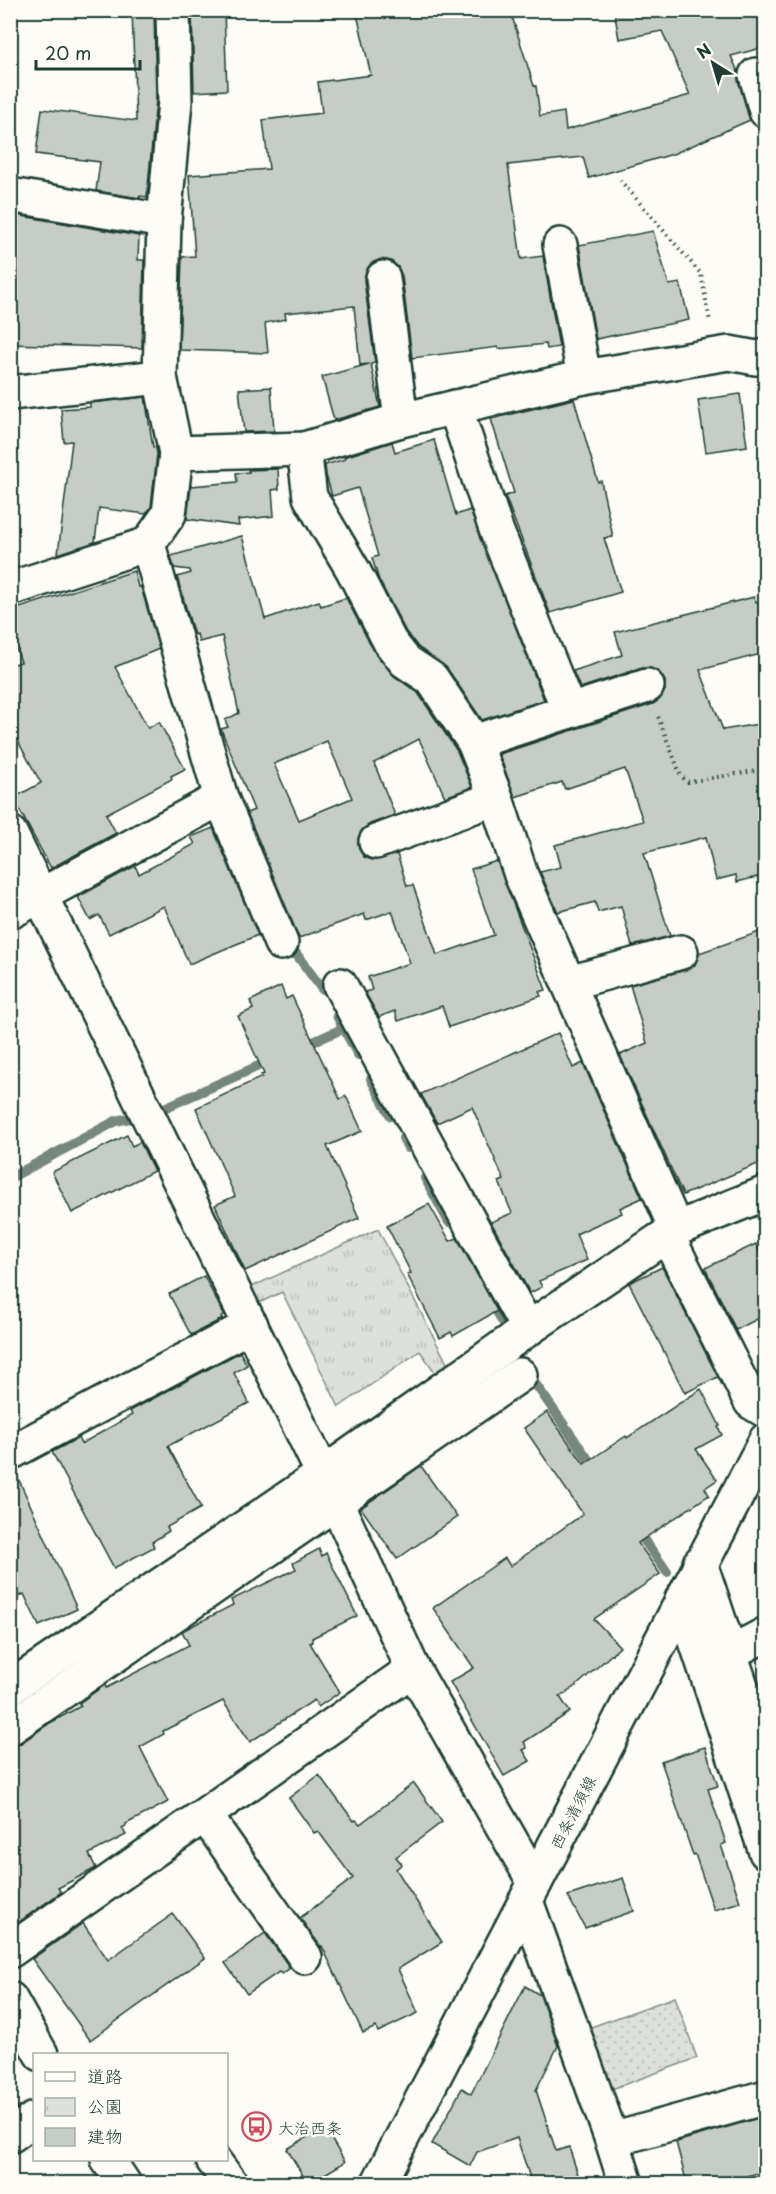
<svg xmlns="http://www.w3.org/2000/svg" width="776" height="2194" viewBox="0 0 776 2194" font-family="'Playpen Sans','Klee One',sans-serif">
<defs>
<pattern id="grass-dots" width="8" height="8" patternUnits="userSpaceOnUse" patternTransform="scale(1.5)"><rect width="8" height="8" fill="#dde0db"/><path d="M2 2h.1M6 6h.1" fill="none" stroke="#bdc1bd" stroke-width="1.8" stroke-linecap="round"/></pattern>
<pattern id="park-tufts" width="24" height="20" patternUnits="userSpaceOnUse" patternTransform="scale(1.5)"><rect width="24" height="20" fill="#dde0db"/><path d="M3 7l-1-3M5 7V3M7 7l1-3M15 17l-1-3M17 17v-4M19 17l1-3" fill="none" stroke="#bdc1bd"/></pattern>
</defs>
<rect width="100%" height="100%" fill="#fdfcf7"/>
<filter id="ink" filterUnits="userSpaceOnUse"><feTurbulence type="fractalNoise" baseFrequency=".0167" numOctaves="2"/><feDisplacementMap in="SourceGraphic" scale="12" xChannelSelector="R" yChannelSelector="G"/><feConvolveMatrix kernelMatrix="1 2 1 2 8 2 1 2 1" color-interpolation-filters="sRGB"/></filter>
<g filter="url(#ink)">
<!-- grass -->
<path fill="url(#grass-dots)" stroke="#7e8e88" stroke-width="1.5" d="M675 1997 697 2058 612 2089 591 2027Z"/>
<!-- park -->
<path fill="url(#park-tufts)" stroke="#7e8e88" stroke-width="1.5" d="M378 1229 449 1367 437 1375 420 1351 339 1407 282 1292 257 1304 249 1288Z"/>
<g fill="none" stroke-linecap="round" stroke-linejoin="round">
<!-- stream -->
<g stroke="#75877f" stroke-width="10">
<path d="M286 940 322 989"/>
<path d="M337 1016 358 1055"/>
<path d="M300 1048 344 1028"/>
<path d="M371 1079 391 1116"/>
<path d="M162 1109 272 1060"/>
<path d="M403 1138 408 1148"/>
<path d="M10 1178 116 1121 130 1118"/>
<path d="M425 1178 449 1222"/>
<path d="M461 1244 475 1270"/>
<path d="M491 1300 502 1321"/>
<path d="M527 1372 597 1472"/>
<path d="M635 1527 667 1572"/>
</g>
</g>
<!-- building -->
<g fill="#c6cdc7" stroke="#1f3d34" stroke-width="1.5" fill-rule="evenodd">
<path d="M132 10H154L156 100 147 197 140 196V198L96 191 100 162 36 154 42 109 136 121Z"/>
<path d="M192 10H224L227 90 194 92Z"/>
<path d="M356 10H510L534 86H536L540 116 564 112 566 130 690 95 662 31 619 39 614 10H765V47L731 56 738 72V80L750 120 673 154 589 178 583 157 508 165 521 259 543 256 559 347 547 349 546 344 498 349V347L412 358 402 276 398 267 391 261 381 259 371 263 366 271 364 280 375 363 371 364 380 407 334 420 322 377 369 364 360 365 354 306 285 313 286 319 265 323 268 353 179 350 182 257 195 256 189 175 269 169 263 120 322 113 318 82 371 75Z"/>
<path d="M10 214 139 236 138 260H144L142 348 10 344Z"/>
<path d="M653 231 669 285 680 283 689 320 596 339 579 245Z"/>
<path d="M271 387 274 431 244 432 239 389Z"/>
<path d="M740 394 747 446 706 452 698 400Z"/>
<path d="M145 397 153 447H156L157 454 151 507 146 514 99 508 95 542 58 554 72 441 64 442 61 409 90 407V403Z"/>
<path d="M574 399 598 482 601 481 613 537 604 538 621 592 550 613 505 496 514 493 491 419Z"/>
<path d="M434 440 456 515 470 510 544 700 482 720 447 668 418 647 406 632 379 580 372 558 378 556 358 488 332 496 326 475 325 465 345 459 344 457 392 442 395 452Z"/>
<path d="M278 469 279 489 272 490 274 516 238 520 239 526 187 519 191 486 237 482 236 473 249 472 248 470Z"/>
<path d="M242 536 265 619 319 601 321 606 346 598 375 653 394 676 418 693 457 751 472 787 445 797 419 739 374 763 395 815 370 824 362 830 358 838 359 849 364 857 373 860 397 854 407 886 413 885 437 955 494 935 471 869 497 861 546 990 539 992 541 996 449 1027 442 1006 398 1021 395 1011 379 1017 365 992 372 990 368 977 410 963 392 911 366 920 364 914 299 938 247 813 254 810 221 729 228 727 225 720 239 713 222 636 199 642 197 634 194 635 177 577 191 573 190 570 174 568 171 556ZM327 741 352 798 299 820 274 764Z"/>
<path d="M134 571 138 587H141L159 649 115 667 148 728 159 722 185 769 171 776 172 779 106 814 116 833 51 868 13 798 41 783 10 727V665L21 662 10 631V611Z"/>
<path d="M754 597 756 602 765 600V653L700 670 723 730 765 723V875L737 882 736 875 716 880 706 837 644 853 670 936 632 946 621 906 598 912 595 902 558 912 540 872 561 867 555 845 643 821 625 769 565 789 562 782 515 797 499 754 653 704 660 699 665 690V681L659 672 650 668H641L580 688 573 671 622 655 615 632Z"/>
<path d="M213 828 258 935 189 964 164 906 109 934 99 915 90 920 78 897 135 866 139 874 195 844 191 837Z"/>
<path d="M765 930V1161L683 1195 620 1055 647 1043 630 985 686 970 695 965 699 953Z"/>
<path d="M281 986 286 999 292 996 340 1099 346 1096 362 1131 327 1146 359 1218 245 1271 215 1205 235 1196 196 1108 262 1077 261 1075 264 1074 238 1016 253 1009 250 1001Z"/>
<path d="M558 1033 573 1068 583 1063 642 1198 620 1208 622 1213 576 1234 587 1260 539 1281 542 1287 530 1293 491 1222 512 1213 499 1182 504 1180 472 1107 437 1123 421 1094Z"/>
<path d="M127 1135 132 1146 140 1142 154 1171 72 1213 52 1172Z"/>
<path d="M429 1204 450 1241 457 1238 497 1311 453 1336 451 1332 440 1338 407 1274 411 1273 387 1226Z"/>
<path d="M756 1244 765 1264V1315L736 1330 705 1268Z"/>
<path d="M662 1267 718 1377 685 1393 629 1283Z"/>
<path d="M204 1276 224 1315 221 1317 222 1319 191 1335 169 1294Z"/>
<path d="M240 1352 247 1365 234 1373 249 1403 168 1446 201 1508 167 1527 169 1531 152 1542 154 1547 114 1568 52 1452 78 1438 81 1444 132 1415 130 1411Z"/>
<path d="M701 1389 720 1426 718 1427 722 1435 696 1449 717 1480 705 1488 709 1495 638 1543 660 1574 594 1619 620 1647 575 1687 560 1697 570 1712 524 1742 527 1748 523 1750 530 1761 504 1776 450 1682 474 1668 433 1608 505 1558 510 1566 583 1514 524 1428 547 1412 584 1464 626 1436 627 1438Z"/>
<path d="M421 1466 457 1517 397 1559 361 1508Z"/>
<path d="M15 1471 77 1609 39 1626 24 1594 10 1600V1472Z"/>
<path d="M319 1549 322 1556 326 1553 357 1616 312 1638 313 1642 310 1643 340 1692 318 1707 314 1700 250 1742 223 1701 163 1731 164 1734 140 1747 168 1802 126 1824V1826L122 1828 126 1835 89 1854 96 1868 58 1888 61 1892 16 1924 10 1917V1747L21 1743 50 1723 81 1706 79 1703 105 1685 106 1688 189 1645 182 1631 233 1605 231 1600 296 1569 293 1563Z"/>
<path d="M705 1747 718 1786 708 1789 726 1843 721 1845 740 1902 714 1910 695 1854 693 1855 661 1761Z"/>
<path d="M319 1775 354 1821 356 1820 360 1824 414 1783 442 1822 396 1857 402 1864 396 1869 442 1942 398 1969 418 2013 378 2032 376 2027 363 2033 322 1946 321 1947 300 1918 353 1878 318 1831 314 1833 289 1798Z"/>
<path d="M623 1878 634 1911 585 1928 568 1896Z"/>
<path d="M173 1914 205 1958 90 2040 32 1959 83 1923 108 1960Z"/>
<path d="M265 1933 290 1968 282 1974 279 1972 247 1994 225 1963Z"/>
<path d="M525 1986 540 1995 558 2046 536 2090 556 2151 569 2147 581 2184H532L517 2138 477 2152 470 2166 432 2144 462 2088 471 2094Z"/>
<path d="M762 2117 765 2129V2171L718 2184H687L676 2142Z"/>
<path d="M324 2127 345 2162 308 2184 287 2149Z"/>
</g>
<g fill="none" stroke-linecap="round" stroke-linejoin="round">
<defs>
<g id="minor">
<path d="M756 75 766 111"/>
<path d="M10 195 164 221"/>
<path d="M560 245 584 377"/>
<path d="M383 278 401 420"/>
<path d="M10 393 160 377"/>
<path d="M455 407 497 532 569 711"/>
<path d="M304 449 310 497 353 570 390 642 405 661 432 679 474 742 496 798 521 875 676 1229"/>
<path d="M176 453 304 449 401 420 584 377 729 353 756 358 766 356"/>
<path d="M10 589 148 544 169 514 176 453 160 377 164 221 175 101 173 10"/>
<path d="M474 742 647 686"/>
<path d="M221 798 281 943"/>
<path d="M10 833 323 1474 413 1669 535 1883"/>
<path d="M376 842 496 798"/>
<path d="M10 912 221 798 148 544"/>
<path d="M569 983 681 952"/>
<path d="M340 985 528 1329"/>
<path d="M667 1235 751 1402 766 1411"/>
<path d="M10 1453 251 1325"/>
<path d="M700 1563 766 1761"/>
<path d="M682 1599 766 1852"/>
<path d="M730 1653 766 1634"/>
<path d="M10 1688 323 1474 528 1329 676 1229 766 1193"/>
<path d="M10 1728 520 1375"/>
<path d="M205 1815 305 1957"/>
<path d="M526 1901 612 2140 626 2184"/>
<path d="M10 1951 413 1669"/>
<path d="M10 1999 41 2054"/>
<path d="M10 2136 34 2119"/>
<path d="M612 2140 766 2097"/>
<path d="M108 2160 124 2184"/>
<path d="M213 2160 231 2184"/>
</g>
<path id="major" d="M378 2184 766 1440"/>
</defs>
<!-- minor casing -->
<use href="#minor" stroke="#1f3d34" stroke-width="38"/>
<!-- major casing -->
<use href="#major" stroke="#1f3d34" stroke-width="38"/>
<!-- path -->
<g stroke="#1f3d34" stroke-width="4" stroke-dasharray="1.5 4.5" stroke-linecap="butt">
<path d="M620 180 701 274 710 322"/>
<path d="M658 717 681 776 688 782 766 769"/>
</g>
<!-- minor -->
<use href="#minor" stroke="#fdfcf7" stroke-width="33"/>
<!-- major -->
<use href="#major" stroke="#fdfcf7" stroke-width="33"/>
</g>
</g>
<!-- icons -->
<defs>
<symbol id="bus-ring" viewBox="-11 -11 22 22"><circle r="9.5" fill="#fdfcf7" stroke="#d1495b" stroke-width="1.5"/><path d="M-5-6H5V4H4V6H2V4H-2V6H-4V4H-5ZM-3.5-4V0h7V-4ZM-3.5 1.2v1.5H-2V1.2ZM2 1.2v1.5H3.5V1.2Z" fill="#d1495b"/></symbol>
</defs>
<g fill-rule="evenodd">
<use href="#bus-ring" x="240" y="2110" width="33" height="33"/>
</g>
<g text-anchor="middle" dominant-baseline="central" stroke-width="5" stroke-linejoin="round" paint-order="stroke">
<!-- street labels -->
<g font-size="16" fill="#1f3d34" stroke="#fdfcf7">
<text transform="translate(572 1812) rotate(-63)">西条清須線</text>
</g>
<!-- poi labels -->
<g font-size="16" fill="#1f3d34" stroke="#fdfcf7" text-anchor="start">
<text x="278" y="2127">大治西条</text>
</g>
</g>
<!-- margin -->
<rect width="776" height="2194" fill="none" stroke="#fdfcf7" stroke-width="36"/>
<rect x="18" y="18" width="740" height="2158" fill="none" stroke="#1f3d34" stroke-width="2" filter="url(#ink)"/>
<!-- legend -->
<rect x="33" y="2053" width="195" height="108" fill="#fdfcf7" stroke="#a4b0a9" stroke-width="1.5"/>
<rect x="45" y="2072" width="30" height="9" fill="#fdfcf7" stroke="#a4b0a9" stroke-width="1.5"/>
<text x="87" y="2083" font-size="18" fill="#1f3d34">道路</text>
<rect x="45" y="2098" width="30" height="18" fill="url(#park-tufts)" stroke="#a4b0a9" stroke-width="1.5"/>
<text x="87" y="2113" font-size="18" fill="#1f3d34">公園</text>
<rect x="45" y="2128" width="30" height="18" fill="#c6cdc7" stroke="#a4b0a9" stroke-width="1.5"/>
<text x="87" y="2143" font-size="18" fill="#1f3d34">建物</text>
<!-- north arrow -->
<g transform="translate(713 63) rotate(323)" stroke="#fdfcf7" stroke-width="4.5" paint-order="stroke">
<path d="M0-4.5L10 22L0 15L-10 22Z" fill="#1f3d34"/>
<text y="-9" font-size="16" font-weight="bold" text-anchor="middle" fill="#1f3d34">N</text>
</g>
<!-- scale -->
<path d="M36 60v9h104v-9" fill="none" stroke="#1f3d34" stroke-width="3"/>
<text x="45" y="60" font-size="18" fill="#1f3d34" stroke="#fdfcf7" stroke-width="4.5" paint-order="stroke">20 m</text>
</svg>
